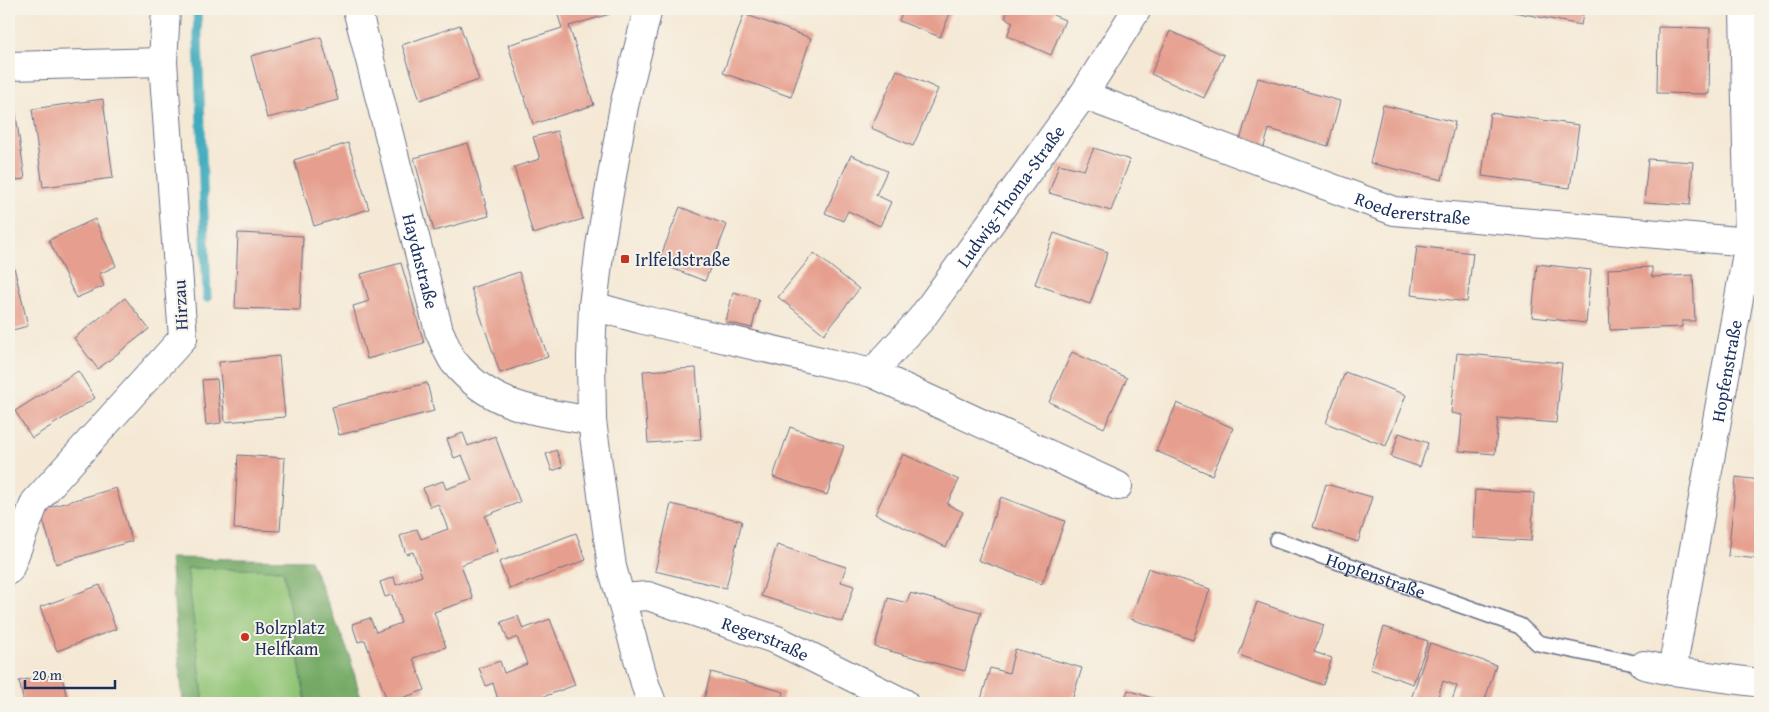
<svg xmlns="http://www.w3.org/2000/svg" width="1769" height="712" viewBox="0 0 1769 712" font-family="'Gentium Book Plus',serif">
<rect width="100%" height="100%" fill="#f7f3e8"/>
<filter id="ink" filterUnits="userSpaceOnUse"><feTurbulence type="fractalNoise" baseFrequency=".02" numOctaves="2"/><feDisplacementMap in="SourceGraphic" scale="10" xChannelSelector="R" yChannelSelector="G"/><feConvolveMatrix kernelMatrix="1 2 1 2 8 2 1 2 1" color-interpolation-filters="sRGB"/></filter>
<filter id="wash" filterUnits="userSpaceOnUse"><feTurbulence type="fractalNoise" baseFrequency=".0096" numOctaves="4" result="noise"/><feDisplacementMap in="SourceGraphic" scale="20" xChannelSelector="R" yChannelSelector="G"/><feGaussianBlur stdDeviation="1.12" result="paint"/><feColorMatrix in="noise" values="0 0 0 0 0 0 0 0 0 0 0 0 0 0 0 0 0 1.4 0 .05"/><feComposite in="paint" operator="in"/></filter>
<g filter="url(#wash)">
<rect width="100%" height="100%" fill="#f5e9d6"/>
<!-- green -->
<path fill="#90c475" stroke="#567a6a" d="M187 568 283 570 306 703H204Z"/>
<!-- forest -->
<path fill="#74aa66" stroke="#486c62" d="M170 558 310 560 349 654 362 703H306L283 570 187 568 204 703H183Z"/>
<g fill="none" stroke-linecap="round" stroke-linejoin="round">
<!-- stream -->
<path stroke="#3fabbd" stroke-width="9" d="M197 9 207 298"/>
</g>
<g id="blocks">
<!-- building -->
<g fill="#e69f8e">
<path d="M556 9H608L610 14 569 26 594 105 533 124 508 45 562 28Z"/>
<path d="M903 9H952L940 37 899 21Z"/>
<path d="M1009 9H1056L1053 15 1065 20 1051 55 1007 36 1013 22 1005 18Z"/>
<path d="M1498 9H1584L1581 25Z"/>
<path d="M744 14 811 38 791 97 723 73Z"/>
<path d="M460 25 479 80 420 100 402 45Z"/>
<path d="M1658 27 1710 28 1709 94 1657 93Z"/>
<path d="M1170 31 1224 55 1204 98 1151 74Z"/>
<path d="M321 37 338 100 267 118 251 56Z"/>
<path d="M897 70 938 89 913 146 871 128Z"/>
<path d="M1258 78 1340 101 1328 146 1269 129 1262 154 1238 147Z"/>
<path d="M103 99 113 178 43 187 32 109Z"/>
<path d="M9 101H14L25 179 9 181Z"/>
<path d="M1383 105 1455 122 1442 180 1370 163Z"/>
<path d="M1490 113 1579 125 1570 188 1482 176Z"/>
<path d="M557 131 583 219 533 234 514 167 540 159 533 137Z"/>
<path d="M348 143 369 209 314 226 294 160Z"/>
<path d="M468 143 489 216 434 231 414 158Z"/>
<path d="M1094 148 1130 160 1111 211 1049 193 1059 164 1084 170Z"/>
<path d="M851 155 887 171 876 195 891 202 880 226 848 211 843 221 825 213Z"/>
<path d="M1648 159 1693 162 1690 205 1644 202Z"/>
<path d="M680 207 727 225 705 281 658 263Z"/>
<path d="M95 219 116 266 99 274 104 286 76 298 49 240Z"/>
<path d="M238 233 303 236 300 310 235 308Z"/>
<path d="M1054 233 1108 252 1090 304 1035 284Z"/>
<path d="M1417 246 1473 253 1467 302 1411 295Z"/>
<path d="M814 253 859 289 824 334 778 297Z"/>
<path d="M9 259H12L28 326 9 331Z"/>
<path d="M401 263 424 343 367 359 353 306 369 301 361 274Z"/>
<path d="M1537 264 1591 270 1586 323 1532 317Z"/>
<path d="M1652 267V277L1693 275 1695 321H1682V327L1610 330 1608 269Z"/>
<path d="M519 272 548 357 500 373 471 288Z"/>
<path d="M733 292 759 299 752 328 726 322Z"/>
<path d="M125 298 149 329 98 369 74 338Z"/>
<path d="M1072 352 1127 378 1104 428 1049 402Z"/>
<path d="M1457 353 1562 363 1556 423 1498 418 1495 454 1459 451 1462 415 1451 413Z"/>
<path d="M279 356 285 417 225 422 219 362Z"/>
<path d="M696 368 701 439 648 443 643 371Z"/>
<path d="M78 371 95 398 32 438 15 411Z"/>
<path d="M1345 372 1406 395 1386 446 1326 423Z"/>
<path d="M217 379 221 423 206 425 202 380Z"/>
<path d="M427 383 434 411 339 435 332 407Z"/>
<path d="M1177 403 1233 428 1212 475 1156 451Z"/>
<path d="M790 427 844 446 827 495 773 477Z"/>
<path d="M463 433 468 446 495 436 520 502 485 516 498 551 461 565 473 599 434 612 446 647 413 658 425 690 388 703 365 640 358 642 352 624 370 618 376 632 401 623 392 595 385 597 380 582 394 577 396 585 422 576 413 552 406 554 400 536 417 529 421 539 448 529 438 504 430 507 423 488 443 481 446 489 472 480 462 455 454 458 447 439Z"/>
<path d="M1399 433 1428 443 1420 467 1391 457Z"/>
<path d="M556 450 563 467 552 471 546 454Z"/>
<path d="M903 454 959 480 947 504 963 512 946 547 875 514Z"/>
<path d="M238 455 285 458 280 531 234 529Z"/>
<path d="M1736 477 1760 480V559L1728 556Z"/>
<path d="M1326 484 1372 497 1358 542 1313 527Z"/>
<path d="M116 488 132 541 56 564 40 510Z"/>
<path d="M1475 490 1534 493 1531 541 1473 538Z"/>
<path d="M1001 497 1065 521 1042 584 978 560Z"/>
<path d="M671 504 742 521 726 588 655 571Z"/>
<path d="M576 533 586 560 510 589 499 562Z"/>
<path d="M777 545 846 567 841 582 854 586 843 622 761 596Z"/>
<path d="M1148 568 1210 589 1193 640 1131 619Z"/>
<path d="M100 585 116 629 57 651 40 607Z"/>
<path d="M910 593 981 612 965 671 875 647 888 598 907 603Z"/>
<path d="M1257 602 1324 625 1314 652 1332 658 1323 685 1239 655Z"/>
<path d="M518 616 523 629 550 619 575 685 540 698 541 703H499L493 683 486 686 479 668 500 661 504 673 527 664 517 637 508 641 501 622Z"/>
<path d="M1384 627 1428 641 1413 684 1370 669Z"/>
<path d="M1430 643 1496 665 1484 703H1451L1457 686 1443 681 1436 703 1410 702Z"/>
<path d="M1015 649 1082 668 1071 703H980L990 668 1009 673Z"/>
<path d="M61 672 68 703H24L19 681Z"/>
<path d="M711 672 784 692 781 703H703Z"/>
<path d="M1128 690 1167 703H1123Z"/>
</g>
</g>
</g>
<g filter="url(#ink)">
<use href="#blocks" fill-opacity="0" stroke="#677088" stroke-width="1"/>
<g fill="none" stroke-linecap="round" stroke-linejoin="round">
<defs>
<g id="lane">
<path id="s1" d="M1277 540 1520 626 1538 643 1644 665"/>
</g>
<g id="street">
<path id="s2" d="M357 9 439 331C444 341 448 354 454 362 492 409 538 411 592 421"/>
<path d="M648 9 624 106 600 246 593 306 591 357 592 421 612 567 646 687 652 703"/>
<path d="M9 66 163 62"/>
<path id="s3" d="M1083 95 1394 211 1749 242 1760 241"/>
<path d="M593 306 640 319 872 373 1118 486"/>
<path id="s4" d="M872 373 921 319 1083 95 1137 9"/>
<path d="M9 570 35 502 183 338 163 62 166 9"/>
<path id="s5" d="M621 598 648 596 777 640 904 703"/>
<path d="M1644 665 1672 671 1760 683"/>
<path id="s6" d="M1672 671 1749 242 1744 9"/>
</g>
</defs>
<!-- lane casing -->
<use href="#lane" stroke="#677088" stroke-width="18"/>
<!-- street casing -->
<use href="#street" stroke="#677088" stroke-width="30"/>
<!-- lane -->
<use href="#lane" stroke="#fff" stroke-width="15"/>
<!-- street -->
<use href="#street" stroke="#fff" stroke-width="28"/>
</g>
</g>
<!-- markers -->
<g fill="#c8321e" stroke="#f7f3e8" stroke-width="2">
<rect x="620" y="254" width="10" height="10" rx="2.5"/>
<circle cx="245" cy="637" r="5"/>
</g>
<g text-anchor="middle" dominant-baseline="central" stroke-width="4" stroke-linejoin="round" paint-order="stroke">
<!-- street labels -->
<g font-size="18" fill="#1b2f5e" stroke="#f7f3e8">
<text stroke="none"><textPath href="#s4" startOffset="225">Ludwig-Thoma-Straße</textPath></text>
<text stroke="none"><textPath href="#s3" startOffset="350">Roedererstraße</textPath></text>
<text stroke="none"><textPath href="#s2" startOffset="260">Haydnstraße</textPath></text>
<text transform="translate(180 305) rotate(-93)">Hirzau</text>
<text stroke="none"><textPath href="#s6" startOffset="305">Hopfenstraße</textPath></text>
<text stroke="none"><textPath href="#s1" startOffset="105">Hopfenstraße</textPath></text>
<text stroke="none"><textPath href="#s5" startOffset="152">Regerstraße</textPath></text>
</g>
<!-- poi labels -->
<g font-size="18" fill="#1b2f5e" stroke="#f7f3e8" text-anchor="start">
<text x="635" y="259">Irlfeldstraße</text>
<text x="255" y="627">Bolzplatz<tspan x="255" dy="21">Helfkam</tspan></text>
</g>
</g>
<!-- margin -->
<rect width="1769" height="712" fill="none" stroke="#f7f3e8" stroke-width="30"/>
<!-- scale -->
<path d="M25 680v8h90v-8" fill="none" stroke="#1b2f5e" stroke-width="2.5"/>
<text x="32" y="680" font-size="15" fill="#1b2f5e" stroke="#f7f3e8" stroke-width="4" paint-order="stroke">20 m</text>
</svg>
